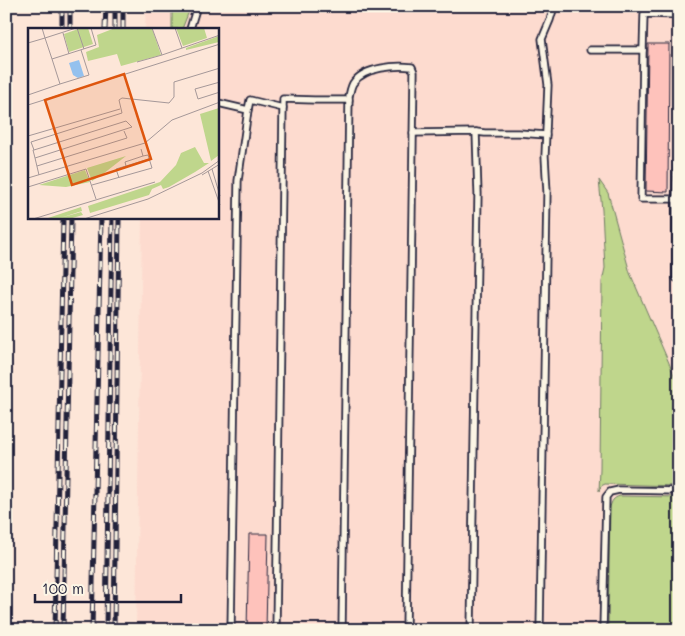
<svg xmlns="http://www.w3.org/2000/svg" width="685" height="636" viewBox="0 0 685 636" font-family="Mali,sans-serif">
<rect width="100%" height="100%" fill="#fde6d8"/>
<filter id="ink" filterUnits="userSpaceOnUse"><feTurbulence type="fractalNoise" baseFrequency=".02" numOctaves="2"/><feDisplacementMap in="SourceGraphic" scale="10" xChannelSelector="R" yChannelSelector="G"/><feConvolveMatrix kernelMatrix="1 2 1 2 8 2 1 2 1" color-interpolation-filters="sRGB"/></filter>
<g filter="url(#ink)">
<!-- built -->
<path fill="#fddbcf" d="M146 6H679V630H136L142 218H218V29H145Z"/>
<!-- green -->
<g fill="#bfd68c" stroke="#707c64">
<path d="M172 6H191L182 29H172Z"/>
<path d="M599 180 608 193 630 273 679 386V486L605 484 601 486 599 491 600 470 602 282 605 268 602 210Z"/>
<path d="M620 496 679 497V630H608L610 507C612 501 613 498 620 496Z"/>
</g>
<!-- building -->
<g fill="#fec2bb" stroke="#22223b">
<path d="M648 44H669L668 192 646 191Z"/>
<path d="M249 534H268L266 630H247Z"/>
</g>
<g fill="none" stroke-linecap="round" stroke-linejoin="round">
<defs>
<g id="service">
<path d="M190 29 197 6"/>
<path d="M590 50H643L644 14 679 15"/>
<path d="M643 50 641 199H676"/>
<path d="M679 67 676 199V278L679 279"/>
<path d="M218 103 248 110"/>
<path d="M283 108V99L314 100H349"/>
<path d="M476 132 485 133H519L546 135"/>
<path d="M413 133 476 132 478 194 471 630"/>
<path d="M231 630 238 181 248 110 250 100 283 108 276 630"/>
<path d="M342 630 349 97C350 92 351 85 354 82 365 67 396 65 412 67L414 72 406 630"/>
<path d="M540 630 547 192 545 156 548 85 542 39 550 20 553 10V6"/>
<path d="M603 630 606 497 610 492 619 490 679 491"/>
</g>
</defs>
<!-- service casing -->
<use href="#service" stroke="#22223b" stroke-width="9"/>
<!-- service -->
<use href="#service" stroke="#fcf5e5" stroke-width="5.5"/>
<defs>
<g id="rail">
<path d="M62 6V29"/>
<path d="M70 6V29"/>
<path d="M105 29 106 6"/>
<path d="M115 29V6"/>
<path d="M123 29V6"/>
<path d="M55 630 63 218"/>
<path d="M63 630 71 218"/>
<path d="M92 630 101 218"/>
<path d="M106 630 112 218"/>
<path d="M114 630 119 218"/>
</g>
</defs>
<!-- rail casing -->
<use href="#rail" stroke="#22223b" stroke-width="5"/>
<!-- rail -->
<use href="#rail" stroke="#fcf5e5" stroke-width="3" stroke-dasharray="9" stroke-linecap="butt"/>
</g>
</g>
<!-- overview -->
<g transform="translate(28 28)">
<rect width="191" height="191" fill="#fde6d8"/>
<path d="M53 0H60L65 16 41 24 36 6ZM87 0H124L133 27 93 38 89 26 60 33 58 24 71 19 69 7ZM148 0H176L179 10 155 18ZM191 8V14L158 22V20ZM191 80V127L183 133 172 86ZM167 119 176 135H181L167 144 141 159 135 161 133 157 124 161 121 167 62 185 60 178 132 154 148 137 153 125ZM98 128 75 146 64 153 59 140ZM57 142 62 154 38 159 11 157ZM53 179 54 183 32 190 53 184 55 187 41 191H17Z" fill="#bfd68c"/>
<path d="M51 32 56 48 50 50 45 47 41 35Z" fill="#94c1ee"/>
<path fill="none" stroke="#a59899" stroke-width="1" d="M14 0 17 10 48 0M49 0 56 21M124 0 134 27 192 7M147 0 154 20M35 5 41 26M0 15 17 10 24 31M53 22 61 47 32 56 24 31 68 17 63 0M109 34 134 27M192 54 167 61 170 71 192 64M0 67 32 56M0 77 192 16M0 108 92 81M6 122 3 114 94 85 91 72 94 70 141 75 146 69V54L192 40M7 130 104 99 98 93 6 122H5L7 130 11 147M9 138 99 110 96 103M98 138 97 134 115 128M184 141 192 168M180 143 192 177M174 147 192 136M0 150 117 115 144 92 192 74M91 150 88 141 121 131M64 157 124 140 120 127 115 128 113 121M0 159 58 141 68 171M5 191 127 154M56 191 120 171 174 145 192 132"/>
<path fill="#de560e" fill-opacity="0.15" stroke="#de560e" stroke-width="2.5" d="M96 46 123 131 44 157 17 72Z"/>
<rect width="191" height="191" fill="none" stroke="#22223b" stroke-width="2.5"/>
</g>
<!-- margin -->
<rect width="685" height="636" fill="none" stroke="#fcf5e5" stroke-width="25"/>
<rect x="12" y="12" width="660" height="611" fill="none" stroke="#22223b" stroke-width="2" filter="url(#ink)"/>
<!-- scale -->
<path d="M35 594v8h146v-8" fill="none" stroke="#22223b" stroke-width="2.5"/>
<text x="42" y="594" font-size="15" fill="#22223b" stroke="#fcf5e5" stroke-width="4" paint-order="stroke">100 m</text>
</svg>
